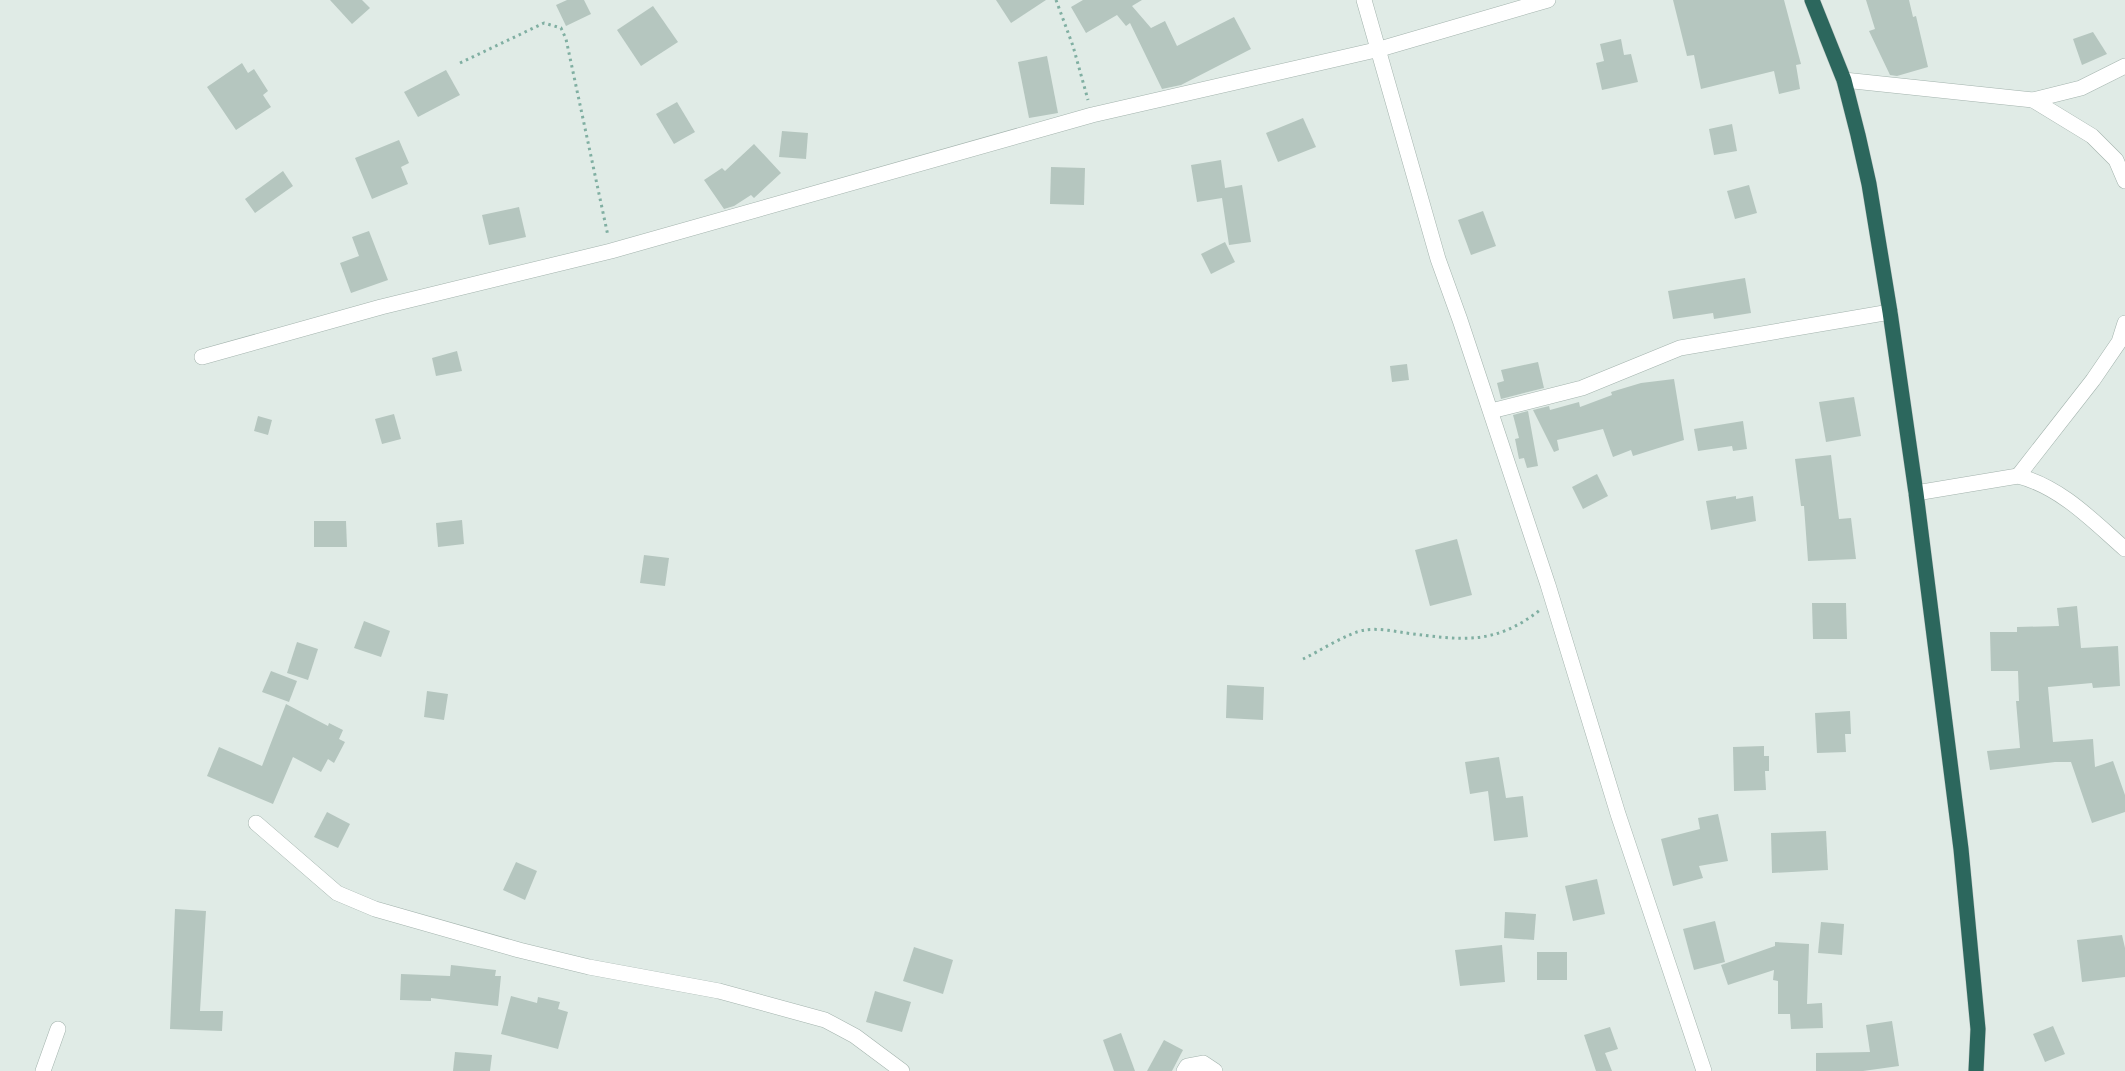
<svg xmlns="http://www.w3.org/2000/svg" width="2125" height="1071" viewBox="0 0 2125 1071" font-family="Inter,sans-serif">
<rect width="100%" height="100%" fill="#e0ebe6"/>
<!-- building -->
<g fill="#b5c6bf">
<path d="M330 0H362L370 8 352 24Z"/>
<path d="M567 0H584L591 14 566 26 556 5Z"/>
<path d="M996 0H1046L1011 23Z"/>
<path d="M1083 0H1142L1132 6 1151 28 1165 21 1177 46 1234 17 1251 49 1181 85 1162 89 1130 23 1126 26 1117 15 1086 33 1071 7Z"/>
<path d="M1673 0H1784L1801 64 1796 65 1800 89 1779 94 1774 71 1701 89 1694 55 1687 56Z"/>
<path d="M1866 0H1909L1913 17 1916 16 1928 67 1897 76 1890 75 1869 31 1875 29Z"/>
<path d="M653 6 678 42 641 66 617 30Z"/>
<path d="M2093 32 2107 54 2082 65 2073 39Z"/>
<path d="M1621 39 1624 55 1631 54 1638 82 1602 90 1596 63 1604 61 1600 44Z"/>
<path d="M1047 56 1058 113 1029 118 1018 62Z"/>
<path d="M242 63 248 73 254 69 268 91 263 95 271 107 236 130 207 87Z"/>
<path d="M446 70 460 95 418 117 404 92Z"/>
<path d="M677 102 695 132 674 144 656 114Z"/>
<path d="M1303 118 1316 147 1278 162 1266 133Z"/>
<path d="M1732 124 1737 151 1714 155 1709 129Z"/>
<path d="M782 131 808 133 806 159 779 157Z"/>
<path d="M399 140 409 163 401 167 408 184 372 199 355 158Z"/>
<path d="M754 144 781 173 754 198 751 195 734 206 724 209 704 180 722 168 725 171Z"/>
<path d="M1221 160 1225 188 1242 185 1251 242 1229 245 1222 198 1197 202 1191 165Z"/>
<path d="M1051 167 1085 168 1084 205 1050 204Z"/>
<path d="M283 171 293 186 255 213 245 199Z"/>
<path d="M1749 185 1757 213 1735 219 1727 191Z"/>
<path d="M519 207 526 237 489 245 482 215Z"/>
<path d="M1483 211 1496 246 1471 255 1458 220Z"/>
<path d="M369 231 388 280 351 293 340 263 359 256 352 237Z"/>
<path d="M1225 242 1235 262 1211 274 1201 254Z"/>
<path d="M1745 278 1751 313 1714 319 1713 313 1673 319 1668 291Z"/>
<path d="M457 351 462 371 436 376 432 358Z"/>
<path d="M1538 362 1544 388 1501 399 1497 383 1504 381 1501 370Z"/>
<path d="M1407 364 1409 380 1392 382 1390 366Z"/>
<path d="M1674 379 1684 440 1633 456 1631 450 1613 457 1603 429 1557 440 1559 450 1554 452 1533 410 1549 406 1550 410 1579 402 1580 407 1612 395 1611 392 1641 383Z"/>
<path d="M1854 397 1861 436 1826 442 1819 402Z"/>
<path d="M1528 411 1538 466 1527 468 1524 458 1519 459 1515 439 1519 438 1513 415Z"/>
<path d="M394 414 401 439 382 444 375 419Z"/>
<path d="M258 416 272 420 268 435 254 431Z"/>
<path d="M1743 421 1747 449 1733 451 1732 446 1698 451 1694 429Z"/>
<path d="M1831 455 1839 519 1851 518 1856 559 1808 561 1804 506H1801L1795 459Z"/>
<path d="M1597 474 1608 496 1583 509 1572 487Z"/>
<path d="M1736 496V499L1753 496 1756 521 1711 530 1706 501Z"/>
<path d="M462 520 464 544 438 547 436 523Z"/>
<path d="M314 521H346L347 547H314Z"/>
<path d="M1457 539 1472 595 1430 606 1415 550Z"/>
<path d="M644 555 669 558 665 586 640 583Z"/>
<path d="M1812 603H1846L1847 639H1813Z"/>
<path d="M2077 606 2081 648 2118 646 2120 686 2093 688 2092 683 2048 687 2053 742 2093 739 2095 767 2113 761 2125 795V812L2092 823 2071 762H2055L1990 770 1987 751 2020 748 2016 701H2019L2018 671H1991L1990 632H2017V627L2059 626 2057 608Z"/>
<path d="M364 621 390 631 381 657 354 648Z"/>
<path d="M297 642 318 649 308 680 287 673Z"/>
<path d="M271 671 297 681 289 702 262 692Z"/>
<path d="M1227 685 1264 687 1263 720 1226 718Z"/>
<path d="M427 691 448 694 444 720 424 717Z"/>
<path d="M286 704 328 726 329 723 343 730 339 739 345 742 334 763 328 759 321 772 293 757 273 804 207 776 219 747 262 766Z"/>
<path d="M1850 711 1851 734H1845L1846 752 1817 753 1815 713Z"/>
<path d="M1764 746V756H1769V771H1765L1766 790 1734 791 1733 747Z"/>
<path d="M1499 757 1506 798 1523 796 1528 837 1494 841 1488 791 1470 794 1465 762Z"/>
<path d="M327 812 350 824 338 848 314 837Z"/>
<path d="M1718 814 1728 861 1699 866 1703 878 1673 886 1661 839 1700 829 1698 818Z"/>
<path d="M1826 831 1828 870 1772 873 1771 833Z"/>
<path d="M516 862 537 871 525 900 503 890Z"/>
<path d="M1597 879 1605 914 1573 921 1565 886Z"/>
<path d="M175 909 206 911 200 1011H223L222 1031 170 1029Z"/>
<path d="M1505 912 1536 914 1534 940 1504 938Z"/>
<path d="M1715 921 1725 962 1694 970 1683 929Z"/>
<path d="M1821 922 1844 924 1842 955 1818 953Z"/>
<path d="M2122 935 2125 948V977L2082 982 2077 940Z"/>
<path d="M1775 942 1809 944 1807 1004 1822 1003 1823 1028 1791 1029 1790 1014H1778V981L1773 980 1774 970 1728 985 1721 965 1775 946Z"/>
<path d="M1502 945 1505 982 1460 986 1455 950Z"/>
<path d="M914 947 953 960 943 994 903 981Z"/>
<rect x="1537" y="952" width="30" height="28"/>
<path d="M451 965 496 970 495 976H501L498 1006 431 998V1001L400 1000 401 974 450 976Z"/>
<path d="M875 991 911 1002 902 1032 866 1022Z"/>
<path d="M511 996 537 1003 538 997 560 1002 558 1009 568 1012 558 1049 501 1034Z"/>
<path d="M1892 1021 1899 1066 1863 1071H1816V1053L1870 1052 1866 1025Z"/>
<path d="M2053 1026 2065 1054 2045 1062 2033 1034Z"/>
<path d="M1610 1027 1618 1049 1605 1053 1612 1071H1596L1584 1035Z"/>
<path d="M1121 1033 1135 1071H1114L1103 1040Z"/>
<path d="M1164 1040 1183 1050 1172 1071H1147Z"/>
<path d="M455 1052 492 1055 490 1071H453Z"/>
</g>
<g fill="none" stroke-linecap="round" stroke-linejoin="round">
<defs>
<g id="street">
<path d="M1364 0 1438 259 1460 320 1548 585 1618 814 1704 1071"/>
<path d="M1844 80 2033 100 2081 88 2125 66"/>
<path d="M2033 100 2092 136 2116 160 2125 181"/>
<path d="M202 357 381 307 611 251 1092 115 1380 49 1548 0"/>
<path d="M1491 411 1582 388 1680 348 1890 312"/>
<path d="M2018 476 2093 380 2119 342 2125 323"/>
<path d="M1916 493 2018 476C2061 487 2093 521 2125 549"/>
<path d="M256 823 337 893 375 909 519 950 589 967 719 991 825 1020 855 1036 902 1071"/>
<path d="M43 1071 58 1029"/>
<path d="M1184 1071 1187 1066 1203 1063 1215 1071"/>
</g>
<path id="highway" d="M1812 0 1844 80 1858 135 1869 184 1890 312 1916 493 1961 849 1978 1029 1976 1071"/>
</defs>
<!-- street casing -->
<use href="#street" stroke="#a3b3ad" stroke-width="16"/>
<!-- highway casing -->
<use href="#highway" stroke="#c1c8c6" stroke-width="16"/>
<!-- path -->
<g stroke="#80afa2" stroke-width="3" stroke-dasharray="2.5 4" stroke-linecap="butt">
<path d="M1056 0 1073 46 1088 100"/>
<path d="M460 63 544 23 561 28 566 39 608 236"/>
<path d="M1303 659C1318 652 1349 632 1365 630 1378 628 1393 631 1406 633 1461 640 1494 646 1540 610"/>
</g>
<!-- street -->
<use href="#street" stroke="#fff" stroke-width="15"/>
<!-- highway -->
<use href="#highway" stroke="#2c675d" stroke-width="15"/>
</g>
</svg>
